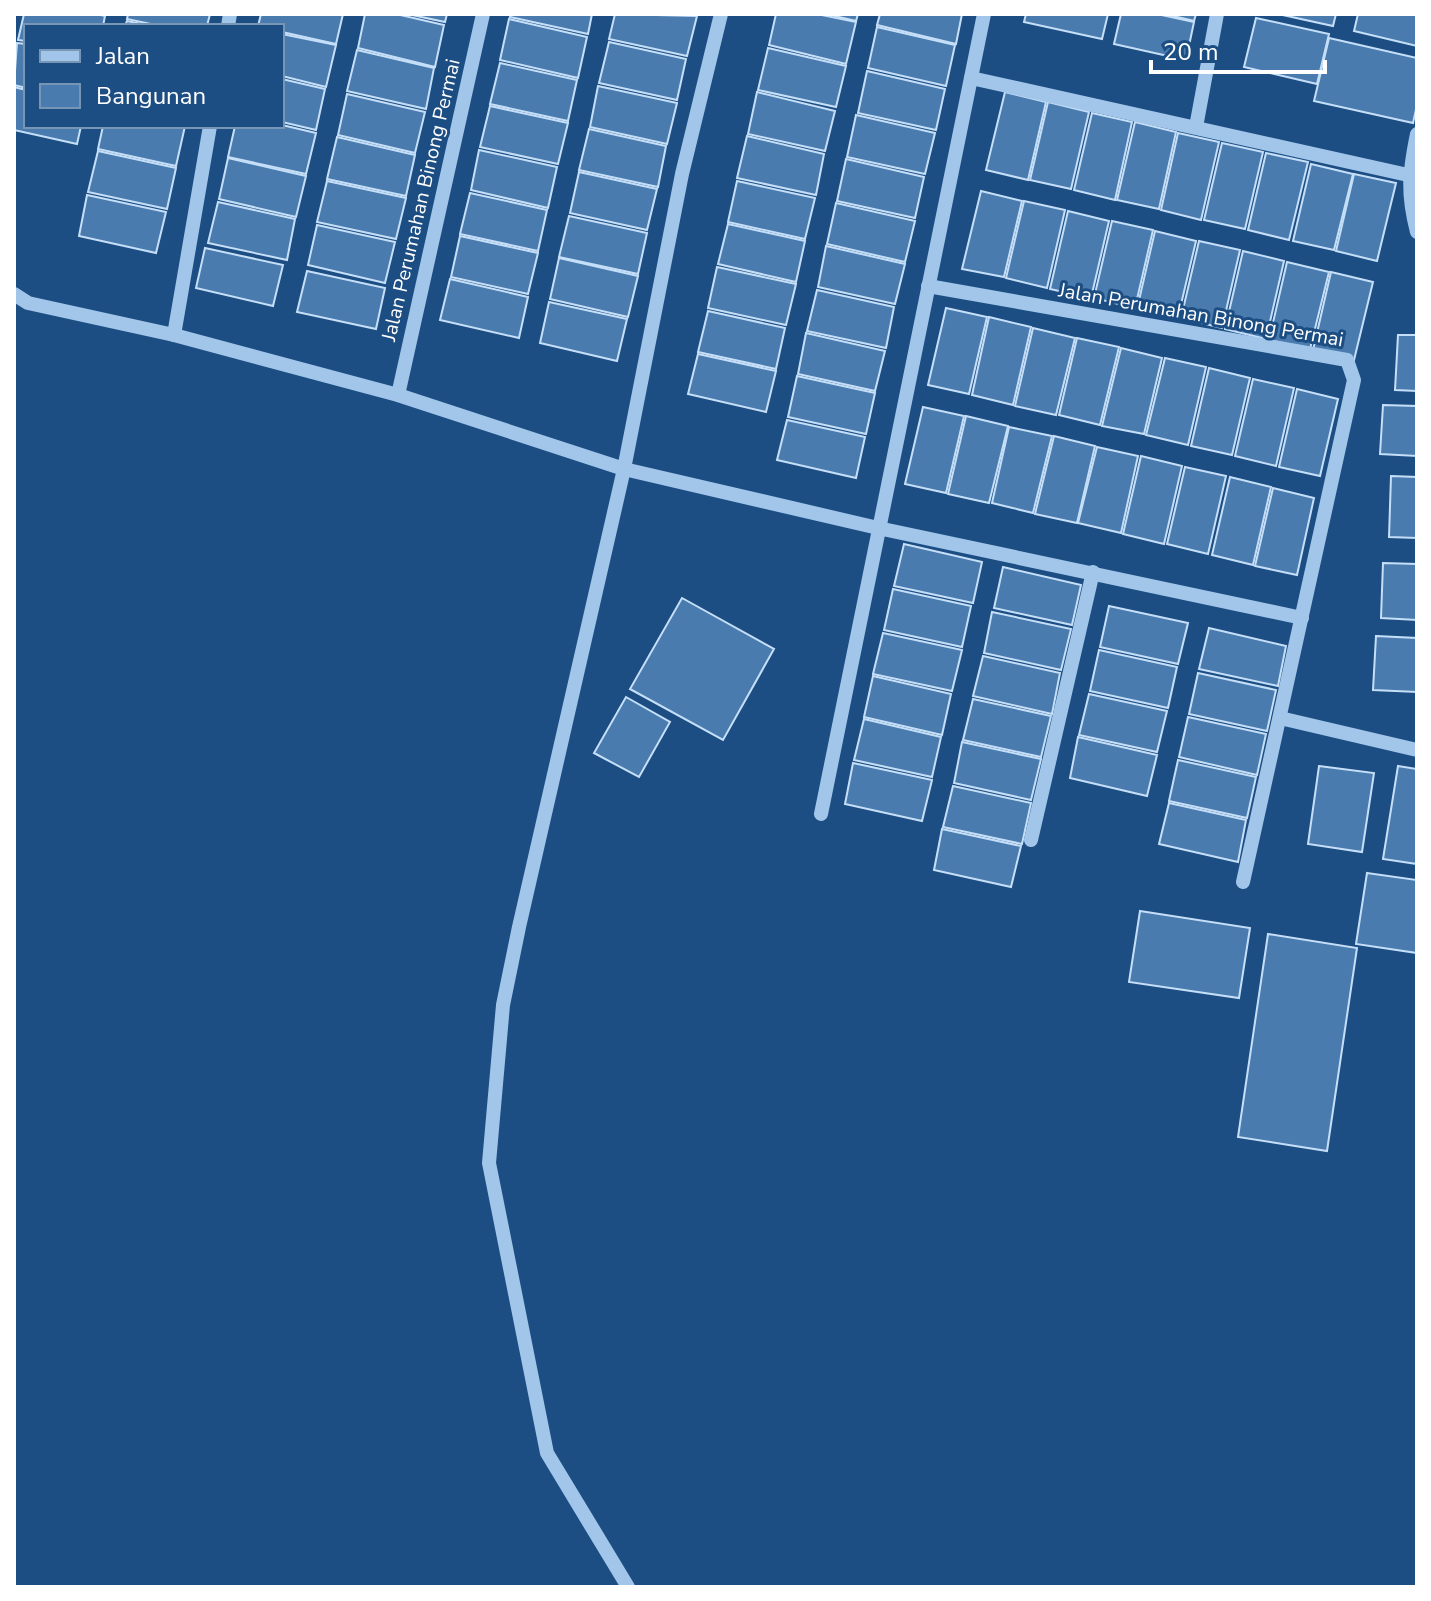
<svg xmlns="http://www.w3.org/2000/svg" width="1431" height="1601" viewBox="0 0 1431 1601" font-family="'Nunito Sans',sans-serif">
<rect width="100%" height="100%" fill="#1c4e83"/>
<!-- building -->
<g fill="#497bae" stroke="#c6dff8" stroke-width="2">
<path d="M24 14H97L105 16 103 26H26V41L18 40Z"/>
<path d="M128 14H210L207 26H160L127 19Z"/>
<path d="M261 14H343L336 44 282 32V26H258Z"/>
<path d="M365 14H396L444 25 435 67 358 48Z"/>
<path d="M407 14H447L445 22Z"/>
<path d="M511 14H592L588 34 510 17Z"/>
<path d="M615 14 697 16 687 56 609 39Z"/>
<path d="M776 14H817L856 22 846 64 769 45Z"/>
<path d="M826 14H858L856 21Z"/>
<path d="M880 14H962L956 44 877 25Z"/>
<path d="M1026 14H1108L1102 39 1024 22Z"/>
<path d="M1121 14H1157L1194 22 1186 60 1114 44Z"/>
<path d="M1165 14H1196L1194 21Z"/>
<path d="M1278 14H1336L1333 26Z"/>
<path d="M1358 14H1417V46L1354 31Z"/>
<path d="M1256 18 1329 34 1317 84 1244 67Z"/>
<path d="M509 19 587 37 578 78 500 60Z"/>
<path d="M127 21 151 26H125Z"/>
<path d="M877 27 955 45 946 86 868 68Z"/>
<path d="M282 34 336 45 326 87 282 76Z"/>
<path d="M1329 38 1417 58V105L1413 123 1314 101Z"/>
<path d="M609 42 686 59 677 100 599 83Z"/>
<path d="M17 43 26 44V88L14 85Z"/>
<path d="M768 48 846 66 836 107 758 90Z"/>
<path d="M357 50 434 68 426 109 347 91Z"/>
<path d="M500 63 577 80 568 121 490 104Z"/>
<path d="M867 71 945 89 936 130 858 113Z"/>
<path d="M282 79 325 89 316 130 282 122Z"/>
<path d="M598 86 677 103 667 144 590 127Z"/>
<path d="M14 87 26 90V126H81L77 144 14 130Z"/>
<path d="M757 92 835 111 825 151 748 134Z"/>
<path d="M1005 92 1046 102 1028 180 986 170Z"/>
<path d="M347 94 425 112 415 153 338 135Z"/>
<path d="M1048 102 1089 112 1071 189 1030 180Z"/>
<path d="M490 106 568 123 558 164 480 147Z"/>
<path d="M1092 113 1132 122 1115 200 1074 190Z"/>
<path d="M856 115 935 133 925 174 847 157Z"/>
<path d="M1135 122 1176 132 1159 209 1117 200Z"/>
<path d="M282 125 316 133 306 174 228 157 235 126Z"/>
<path d="M103 126H185L176 166 98 149Z"/>
<path d="M589 129 666 146 658 187 579 170Z"/>
<path d="M1178 133 1219 142 1201 220 1161 210Z"/>
<path d="M747 136 824 154 816 195 737 178Z"/>
<path d="M337 137 415 155 406 196 327 179Z"/>
<path d="M1222 143 1263 152 1245 229 1204 220Z"/>
<path d="M479 150 557 167 548 208 471 190Z"/>
<path d="M98 151 176 168 167 209 88 192Z"/>
<path d="M1266 153 1308 162 1289 240 1248 230Z"/>
<path d="M228 158 306 176 296 217 219 199Z"/>
<path d="M846 159 924 177 915 218 837 201Z"/>
<path d="M1311 164 1353 174 1334 250 1293 241Z"/>
<path d="M579 172 657 189 647 230 570 213Z"/>
<path d="M1354 174 1396 183 1377 261 1336 251Z"/>
<path d="M327 181 406 198 396 239 317 222Z"/>
<path d="M737 181 815 198 805 239 728 222Z"/>
<path d="M981 191 1022 201 1004 277 962 269Z"/>
<path d="M470 193 547 210 538 251 460 234Z"/>
<path d="M87 195 166 212 156 253 79 236Z"/>
<path d="M1024 201 1065 210 1047 288 1006 278Z"/>
<path d="M218 202 295 219 287 260 208 243Z"/>
<path d="M836 203 915 221 905 262 827 244Z"/>
<path d="M1068 211 1109 221 1091 298 1050 289Z"/>
<path d="M569 216 647 233 638 274 559 257Z"/>
<path d="M1112 221 1153 230 1135 308 1094 298Z"/>
<path d="M728 224 805 241 796 282 718 264Z"/>
<path d="M317 225 395 242 385 283 308 265Z"/>
<path d="M1155 231 1196 241 1178 317 1137 309Z"/>
<path d="M460 236 538 253 528 294 451 277Z"/>
<path d="M1199 241 1240 250 1222 328 1181 318Z"/>
<path d="M826 246 905 264 895 304 818 287Z"/>
<path d="M205 248 283 265 273 306 196 288Z"/>
<path d="M1243 251 1284 261 1266 339 1225 329Z"/>
<path d="M559 258 638 276 628 317 550 299Z"/>
<path d="M1287 262 1329 272 1310 349 1269 340Z"/>
<path d="M717 267 796 284 786 325 708 308Z"/>
<path d="M307 271 385 288 376 329 297 312Z"/>
<path d="M1331 272 1373 282 1354 360 1313 350Z"/>
<path d="M450 279 528 297 519 338 440 320Z"/>
<path d="M817 290 894 307 886 348 807 331Z"/>
<path d="M549 302 627 319 617 361 540 343Z"/>
<path d="M946 308 987 317 969 394 928 385Z"/>
<path d="M708 311 785 328 776 369 698 352Z"/>
<path d="M989 317 1031 327 1013 405 972 395Z"/>
<path d="M1033 328 1075 338 1056 415 1015 406Z"/>
<path d="M806 333 885 351 875 391 798 374Z"/>
<path d="M1398 335H1417V391L1395 390Z"/>
<path d="M1077 338 1119 347 1100 425 1059 415Z"/>
<path d="M1121 348 1162 358 1144 434 1102 426Z"/>
<path d="M698 354 776 371 766 412 688 394Z"/>
<path d="M1165 358 1206 367 1188 445 1146 435Z"/>
<path d="M1209 368 1250 378 1232 455 1191 446Z"/>
<path d="M797 376 875 393 866 434 788 417Z"/>
<path d="M1253 379 1294 388 1276 466 1235 456Z"/>
<path d="M1297 389 1338 399 1320 476 1279 467Z"/>
<path d="M1383 405 1417 406V456L1380 454Z"/>
<path d="M923 407 964 416 946 493 905 484Z"/>
<path d="M966 416 1008 426 989 503 948 494Z"/>
<path d="M787 420 865 437 856 478 777 460Z"/>
<path d="M1009 427 1052 436 1033 513 992 503Z"/>
<path d="M1054 436 1095 446 1077 523 1035 514Z"/>
<path d="M1097 447 1138 456 1121 533 1078 523Z"/>
<path d="M1141 456 1182 466 1164 544 1123 534Z"/>
<path d="M1185 467 1226 476 1208 554 1167 544Z"/>
<path d="M1391 476 1417 477V538L1389 537Z"/>
<path d="M1230 477 1271 487 1253 565 1212 555Z"/>
<path d="M1273 488 1314 498 1297 575 1255 566Z"/>
<path d="M904 544 982 562 973 603 894 586Z"/>
<path d="M1383 563 1417 564V620L1381 618Z"/>
<path d="M1003 567 1081 585 1072 625 994 608Z"/>
<path d="M893 589 971 606 962 647 884 630Z"/>
<path d="M682 598 774 649 723 740 630 689Z"/>
<path d="M1109 606 1188 623 1178 664 1100 647Z"/>
<path d="M992 612 1071 629 1061 670 984 653Z"/>
<path d="M1209 628 1286 646 1278 686 1199 669Z"/>
<path d="M883 633 962 650 952 691 873 674Z"/>
<path d="M1376 636 1417 638V692L1373 690Z"/>
<path d="M1099 650 1177 667 1168 708 1090 691Z"/>
<path d="M983 656 1060 673 1052 714 973 696Z"/>
<path d="M1198 673 1276 690 1267 731 1189 714Z"/>
<path d="M873 676 951 694 942 735 864 717Z"/>
<path d="M1089 694 1167 711 1157 752 1079 735Z"/>
<path d="M626 697 670 722 639 777 594 753Z"/>
<path d="M973 699 1051 716 1041 757 963 740Z"/>
<path d="M1188 717 1266 734 1257 775 1179 757Z"/>
<path d="M864 719 941 737 932 777 854 760Z"/>
<path d="M1078 737 1157 755 1147 796 1070 778Z"/>
<path d="M962 742 1041 759 1031 800 954 783Z"/>
<path d="M1178 760 1256 777 1247 818 1169 801Z"/>
<path d="M853 763 932 780 922 821 845 804Z"/>
<path d="M1319 766 1374 773 1362 852 1308 844Z"/>
<path d="M1398 766 1417 769V864L1383 859Z"/>
<path d="M953 786 1031 803 1022 844 943 827Z"/>
<path d="M1169 803 1246 820 1238 862 1159 844Z"/>
<path d="M942 829 1021 846 1011 887 934 870Z"/>
<path d="M1367 873 1417 880V953L1356 944Z"/>
<path d="M1140 911 1250 928 1239 998 1129 982Z"/>
<path d="M1268 934 1357 948 1327 1151 1238 1137Z"/>
</g>
<g fill="none" stroke-linecap="round" stroke-linejoin="round">
<!-- minor -->
<g stroke="#a2c6ea" stroke-width="14">
<path d="M228 26 230 14"/>
<path d="M971 78 1408 175"/>
<path d="M1196 127 1217 14"/>
<path d="M1417 134C1409 173 1407 193 1417 232"/>
<path d="M928 286 1347 360 1354 380 1243 882"/>
<path d="M14 294 28 303 174 335 398 395 624 469 878 528 1302 618"/>
<path d="M174 335 210 126"/>
<path d="M398 395 483 14"/>
<path d="M1280 718 1417 750"/>
<path d="M821 814 984 14"/>
<path d="M1031 840 1093 572"/>
<path d="M628 1587 547 1453 489 1163 503 1005 519 927 624 469 682 174 721 14"/>
</g>
</g>
<g text-anchor="middle" dominant-baseline="central" stroke-width="6" stroke-linejoin="round" paint-order="stroke">
<!-- street labels -->
<g font-size="20" fill="#fff" stroke="#1c4e83">
<text transform="translate(421 200) rotate(-77)">Jalan Perumahan Binong Permai</text>
<text transform="translate(1201 315) rotate(10)">Jalan Perumahan Binong Permai</text>
</g>
</g>
<!-- border -->
<rect width="1431" height="1601" fill="none" stroke="#ffffff" stroke-width="32"/>
<!-- legend -->
<rect x="24" y="24" width="260" height="104" fill="#1c4e83" stroke="#7795b5" stroke-width="2"/>
<rect x="40" y="50" width="40" height="12" fill="#a2c6ea" stroke="#7795b5" stroke-width="2"/>
<text x="96" y="64" font-size="24" fill="#ffffff">Jalan</text>
<rect x="40" y="84" width="40" height="24" fill="#497bae" stroke="#7795b5" stroke-width="2"/>
<text x="96" y="104" font-size="24" fill="#ffffff">Bangunan</text>
<!-- scale -->
<path d="M1151 60v12h174v-12" fill="none" stroke="#ffffff" stroke-width="4"/>
<text x="1163" y="60" font-size="24" fill="#ffffff" stroke="#1c4e83" stroke-width="6" paint-order="stroke">20 m</text>
</svg>
